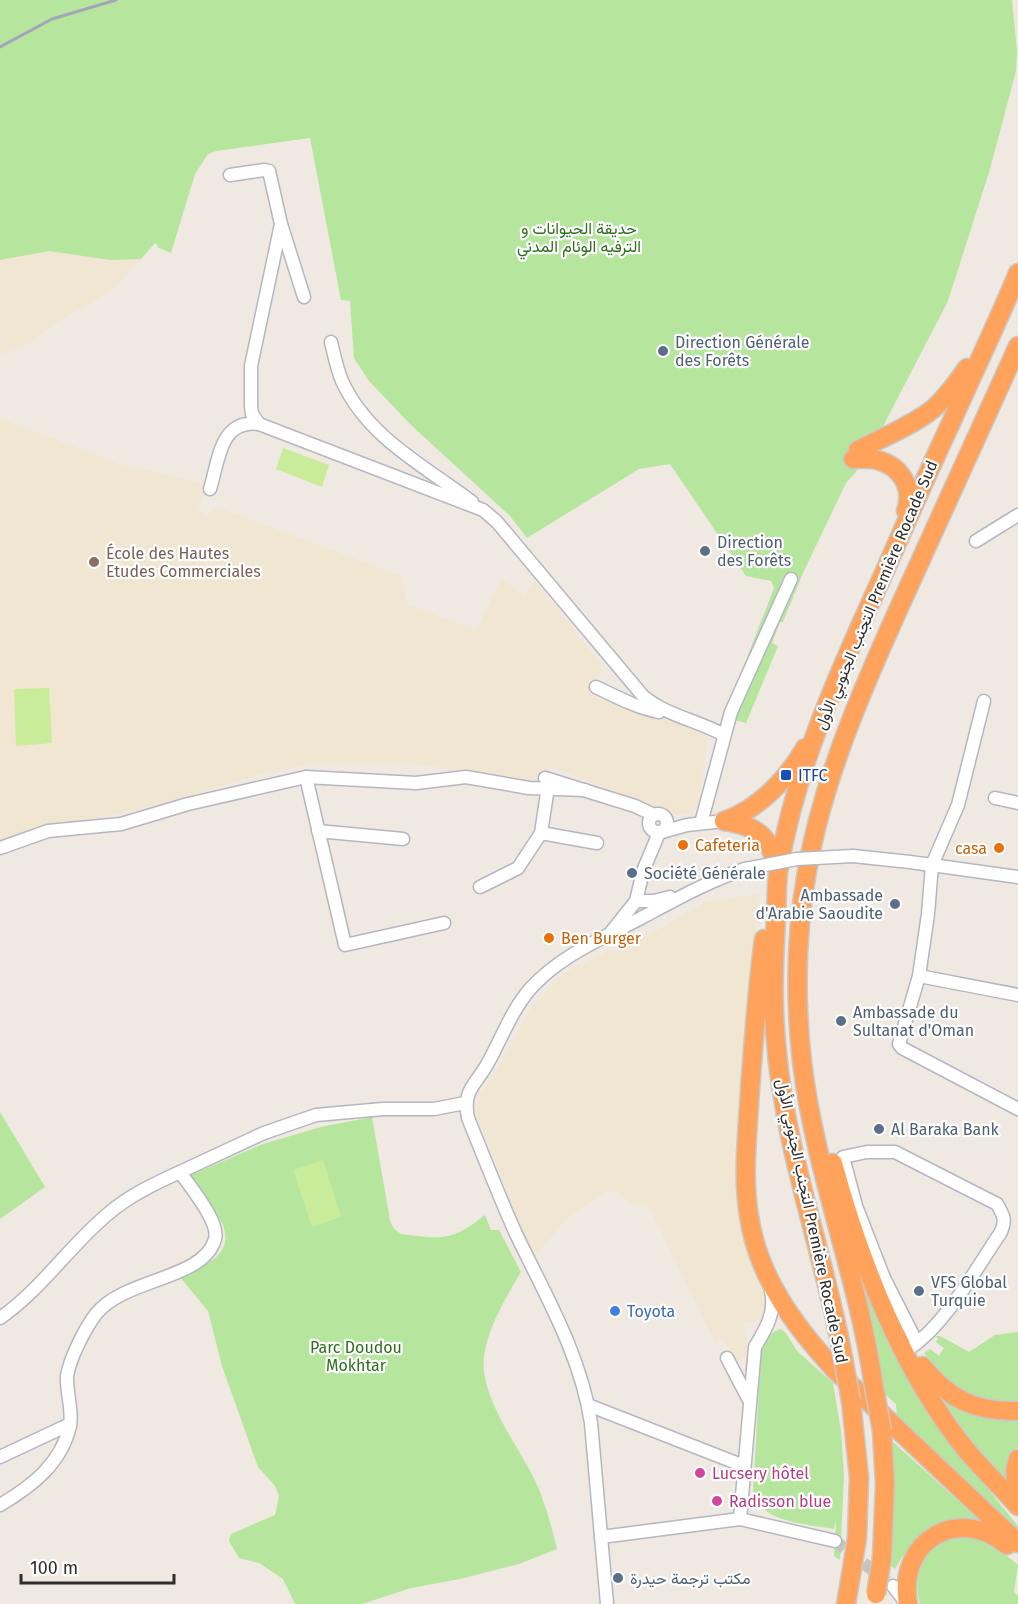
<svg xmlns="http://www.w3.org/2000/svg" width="1018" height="1604" viewBox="0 0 1018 1604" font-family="'Fira Sans',Vazirmatn,sans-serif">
<rect width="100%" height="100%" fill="#efe9e1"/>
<!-- education -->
<g fill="#f0e6d1">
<path d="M49 251 110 260 141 259 111 291 52 325 32 342 0 354V260Z"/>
<path d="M0 418 119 464 209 485 197 508 206 517 217 507 401 576 407 604 476 630 501 579 524 595 535 581 603 666 592 691 707 731V743L698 803 695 809 690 814 683 815 672 814 550 766 544 783 422 765 313 763 250 777 170 802 102 817 60 822 0 844Z"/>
<path d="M759 894 751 971 745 1234 754 1271 769 1302 762 1321 743 1322 749 1355 736 1362 723 1339 715 1342 648 1205 631 1204 617 1192 606 1191 567 1218 533 1259 476 1113 480 1093 492 1078 531 1008 565 972 609 951 616 952 625 949 705 902Z"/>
</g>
<!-- green -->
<g fill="#b6e59e">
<path d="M0 0H1012L1017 51 1016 71 990 169 948 301 878 436 855 473 846 483 803 573 783 622H780L772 643 778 646 746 723 724 717 774 588 771 581 746 576 670 464 639 469 527 538 510 516 411 425 369 381 354 358 350 301 341 300 310 138 216 151 208 154 195 174 171 253 157 247 158 246 155 243 141 259 110 260 49 251 0 260Z"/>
<path d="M0 1112 45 1187 0 1219Z"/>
<path d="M372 1117 390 1220C392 1227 395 1230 401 1234 442 1239 451 1242 485 1215L491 1230H499L521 1272C506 1297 488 1327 484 1356 479 1399 521 1448 538 1487 546 1507 552 1528 557 1549L519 1564 460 1579 411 1588 362 1604H295L283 1579 259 1563 239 1558 229 1541 231 1534 275 1515 279 1496 275 1486 258 1467 222 1366 208 1311 180 1277C203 1266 236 1256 222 1223L191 1175 263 1144 321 1127Z"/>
<path d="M851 1244 974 1472 1018 1526V1537L897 1420 896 1404 885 1394 867 1303Z"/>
<path d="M781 1329 786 1333 797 1351 833 1383 841 1431 844 1476 840 1560 834 1556 836 1524 835 1523 834 1529C807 1524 762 1523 753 1493L761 1353C764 1343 770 1331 781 1329Z"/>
<path d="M1018 1332V1402C995 1408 963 1396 946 1380 937 1372 931 1362 924 1353L930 1349 939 1356 944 1348 936 1342 938 1338 935 1336H940L969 1352 995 1335Z"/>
<path d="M940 1396C963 1413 989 1424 1018 1418V1446L1013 1458V1493L979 1452Z"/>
<path d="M892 1441 987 1527 919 1539 902 1557 895 1569 890 1565 894 1513Z"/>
<path d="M960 1537C985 1536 1001 1550 1018 1565L1014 1592 1018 1596V1604H920C911 1570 925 1542 960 1537Z"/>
</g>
<!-- pitch -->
<g fill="#c9ec9a">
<path d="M283 448 329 465 322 487 276 469Z"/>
<path d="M49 688 52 743 16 746 14 689Z"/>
<path d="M323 1160 341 1217 312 1227 293 1170Z"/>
</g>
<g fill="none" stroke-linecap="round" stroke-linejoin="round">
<!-- minor-tunnel -->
<path stroke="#c8c4bd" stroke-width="12" stroke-dasharray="12 6" stroke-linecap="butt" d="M835 1541 893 1586"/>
<defs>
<g id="minor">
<path d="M230 175 264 170 269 171 281 224 304 297"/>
<path d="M281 224 251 366V406L252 414 259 424 483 510 497 522 643 696C667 716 697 720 724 735"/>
<path d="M331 342C334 355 337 369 342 381 368 438 425 466 472 502"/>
<path d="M210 489C219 460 220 419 259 424"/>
<path d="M976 541 1018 515"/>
<path d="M596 687C617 697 637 708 659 712"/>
<path d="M984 701 958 805 932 865 928 914 919 976 899 1044 902 1048 1018 1109"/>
<path d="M306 777 345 945 444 923"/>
<path d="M545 778 635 806 654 815"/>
<path d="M995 798 1018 803"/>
<circle cx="658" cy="823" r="9"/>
<path d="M701 823 731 712 791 579"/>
<path d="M318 831 403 839"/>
<path d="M662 832 687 825 724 821"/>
<path d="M541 833 597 843"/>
<path d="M0 848 48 831 121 824 188 804 306 777 416 783 466 777 529 788 585 790"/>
<path d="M853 856 910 862 1018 877"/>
<path d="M480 887 518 868 541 833 548 787"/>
<path d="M636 901H654L670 897"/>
<path d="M612 931 636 901 643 871 659 833"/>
<path d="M919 976 1018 995"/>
<path d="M0 1318C42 1289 70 1245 109 1213 130 1195 156 1183 180 1172"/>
<path d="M909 1349C947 1323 975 1270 1001 1232 1006 1220 1004 1216 997 1204L895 1152H867L843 1157 856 1206 884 1278 917 1343"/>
<path d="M727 1358 749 1400"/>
<path d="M588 1405 744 1466"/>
<path d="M0 1457 70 1424"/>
<path d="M0 1505C32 1486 61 1464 70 1426 73 1410 66 1392 67 1376 70 1358 85 1328 96 1314 124 1278 204 1280 215 1239 220 1222 190 1187 180 1172L264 1133 316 1115 383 1109H434L465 1103"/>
<path d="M740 1519 755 1347C766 1329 776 1312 771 1291"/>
<path d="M601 1537 740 1519 835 1541"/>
<path d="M893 1586 907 1604"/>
<path d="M607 1604 591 1423C581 1356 546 1296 517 1236 499 1197 484 1157 468 1118 462 1089 477 1084 489 1061 502 1037 512 1010 530 989 561 955 601 939 641 918 675 900 708 881 745 869"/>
</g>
<g id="highway">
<path d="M858 450C882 438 913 425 933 409 947 397 957 382 967 368"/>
<path d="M853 459C861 459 870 458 877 460 901 466 914 488 906 511"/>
<path d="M724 821C759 827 767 834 778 868"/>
<path d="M724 821C758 810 788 778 805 748"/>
<path d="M764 939C757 989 754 1039 750 1089 748 1131 742 1174 749 1216 758 1277 794 1325 834 1369L1018 1543"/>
<path d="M833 1163C859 1260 904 1375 968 1452 984 1471 1002 1488 1018 1506"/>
<path d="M841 1347C821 1245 784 1146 776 1042 772 1001 774 959 776 917 777 901 776 883 779 866 796 768 838 674 879 584 903 530 926 476 951 423 973 373 997 324 1018 273"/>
<path d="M922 1366C949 1399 974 1412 1018 1411"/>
<path d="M873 1381C857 1273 815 1171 802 1062 795 999 796 933 807 871 823 778 864 685 903 599 941 514 980 431 1018 346"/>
<path d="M851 1401 859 1477 857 1538"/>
<path d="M882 1431 885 1484 882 1558"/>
<path d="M1018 1459 1015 1471 1018 1496"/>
<path d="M846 1604 852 1569"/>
<path d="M908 1604C897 1540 958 1505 1007 1545"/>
</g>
</defs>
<!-- minor casing -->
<use href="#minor" stroke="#b4b7c1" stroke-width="15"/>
<!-- highway casing -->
<use href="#highway" stroke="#c9c9c9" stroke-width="21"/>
<!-- minor -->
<use href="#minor" stroke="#fff" stroke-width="12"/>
<!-- highway -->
<use href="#highway" stroke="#ffa35c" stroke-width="18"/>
<!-- rail -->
<path stroke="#a3a6b8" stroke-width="3" d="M0 47 52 19 116 0"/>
<defs>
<path id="minor-bridge" d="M745 869 797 859 853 856"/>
<g id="highway-bridge">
<path d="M841 1347 851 1401"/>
<path d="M873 1381 882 1431"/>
<path d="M852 1569 857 1538"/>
<path d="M876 1594 882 1558"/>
</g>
</defs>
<!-- minor-bridge casing -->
<use href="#minor-bridge" stroke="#b4b7c1" stroke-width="15" stroke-linecap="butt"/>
<!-- highway-bridge casing -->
<use href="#highway-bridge" stroke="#c9c9c9" stroke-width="21" stroke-linecap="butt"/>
<!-- minor-bridge -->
<use href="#minor-bridge" stroke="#fff" stroke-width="12"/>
<!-- highway-bridge -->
<use href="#highway-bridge" stroke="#ffa35c" stroke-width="18"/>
</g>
<!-- markers -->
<g fill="#5c6f8a" stroke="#fff" stroke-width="2">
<circle cx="663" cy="351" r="6"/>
<circle cx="705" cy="551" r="6"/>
<circle cx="632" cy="873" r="6"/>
<circle cx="895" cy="904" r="6"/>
<circle cx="841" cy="1021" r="6"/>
<circle cx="879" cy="1129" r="6"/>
<circle cx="919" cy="1291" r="6"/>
<circle cx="618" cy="1578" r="6"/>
</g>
<circle fill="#8d6e63" stroke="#fff" stroke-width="2" cx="94" cy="562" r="6"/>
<rect fill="#1a4fb4" stroke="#fff" stroke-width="2" x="780" y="769" width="12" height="12" rx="3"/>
<g fill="#e8710a" stroke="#fff" stroke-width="2">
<circle cx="683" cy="845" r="6"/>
<circle cx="999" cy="848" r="6"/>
<circle cx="549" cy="938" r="6"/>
</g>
<circle fill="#3f7fe0" stroke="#fff" stroke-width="2" cx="615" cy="1311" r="6"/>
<g fill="#d1479c" stroke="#fff" stroke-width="2">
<circle cx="700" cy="1473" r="6"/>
<circle cx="717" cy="1501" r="6"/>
</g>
<g text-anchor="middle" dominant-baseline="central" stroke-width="4.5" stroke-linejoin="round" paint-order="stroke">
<!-- park labels -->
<g font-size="16" fill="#2c6e1b" stroke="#fff">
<text x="579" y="228">حديقة الحيوانات و<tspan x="579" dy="18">الترفيه الوئام المدني</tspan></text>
<text x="356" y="1347">Parc Doudou<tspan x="356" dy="18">Mokhtar</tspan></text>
</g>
<!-- service labels -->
<g font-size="16" fill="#4e5e75" stroke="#fff" text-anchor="start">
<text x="675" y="342">Direction Générale<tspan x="675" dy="18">des Forêts</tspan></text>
<text x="717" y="542">Direction<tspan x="717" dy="18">des Forêts</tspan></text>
<text x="644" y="873">Société Générale</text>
<text x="883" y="895" text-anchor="end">Ambassade<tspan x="883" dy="18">d'Arabie Saoudite</tspan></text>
<text x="853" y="1012">Ambassade du<tspan x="853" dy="18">Sultanat d'Oman</tspan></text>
<text x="891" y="1129">Al Baraka Bank</text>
<text x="931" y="1282">VFS Global<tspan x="931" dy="18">Turquie</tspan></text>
<text x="630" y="1578">مكتب ترجمة حيدرة</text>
</g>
<!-- education labels -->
<g font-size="16" fill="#785e54" stroke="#fff" text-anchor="start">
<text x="106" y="553">École des Hautes<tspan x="106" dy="18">Etudes Commerciales</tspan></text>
</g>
<!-- street labels -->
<g font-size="16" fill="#2e2e2e" stroke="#fff">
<text transform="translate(876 595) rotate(-67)">التجنب الجنوبي الأول Première Rocade Sud</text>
<text transform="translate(812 1221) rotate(78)">التجنب الجنوبي الأول Première Rocade Sud</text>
</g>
<!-- transit labels -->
<g font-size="16" fill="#164399" stroke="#fff" text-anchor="start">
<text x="798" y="775">ITFC</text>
</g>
<!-- food labels -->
<g font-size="16" fill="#c56008" stroke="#fff" text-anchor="start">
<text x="695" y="845">Cafeteria</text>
<text x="987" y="848" text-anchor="end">casa</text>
<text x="561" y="938">Ben Burger</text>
</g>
<!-- shop labels -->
<g font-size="16" fill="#366cbe" stroke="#fff" text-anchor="start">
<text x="627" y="1311">Toyota</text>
</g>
<!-- hotel labels -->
<g font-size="16" fill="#b23c85" stroke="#fff" text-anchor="start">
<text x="712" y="1473">Lucsery hôtel</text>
<text x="729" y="1501">Radisson blue</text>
</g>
</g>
<!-- scale -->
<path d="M21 1574v9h153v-9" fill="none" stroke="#2e2e2e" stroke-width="3"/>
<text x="30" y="1574" font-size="18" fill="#2e2e2e" stroke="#ffffff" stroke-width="4.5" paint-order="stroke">100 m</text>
</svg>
